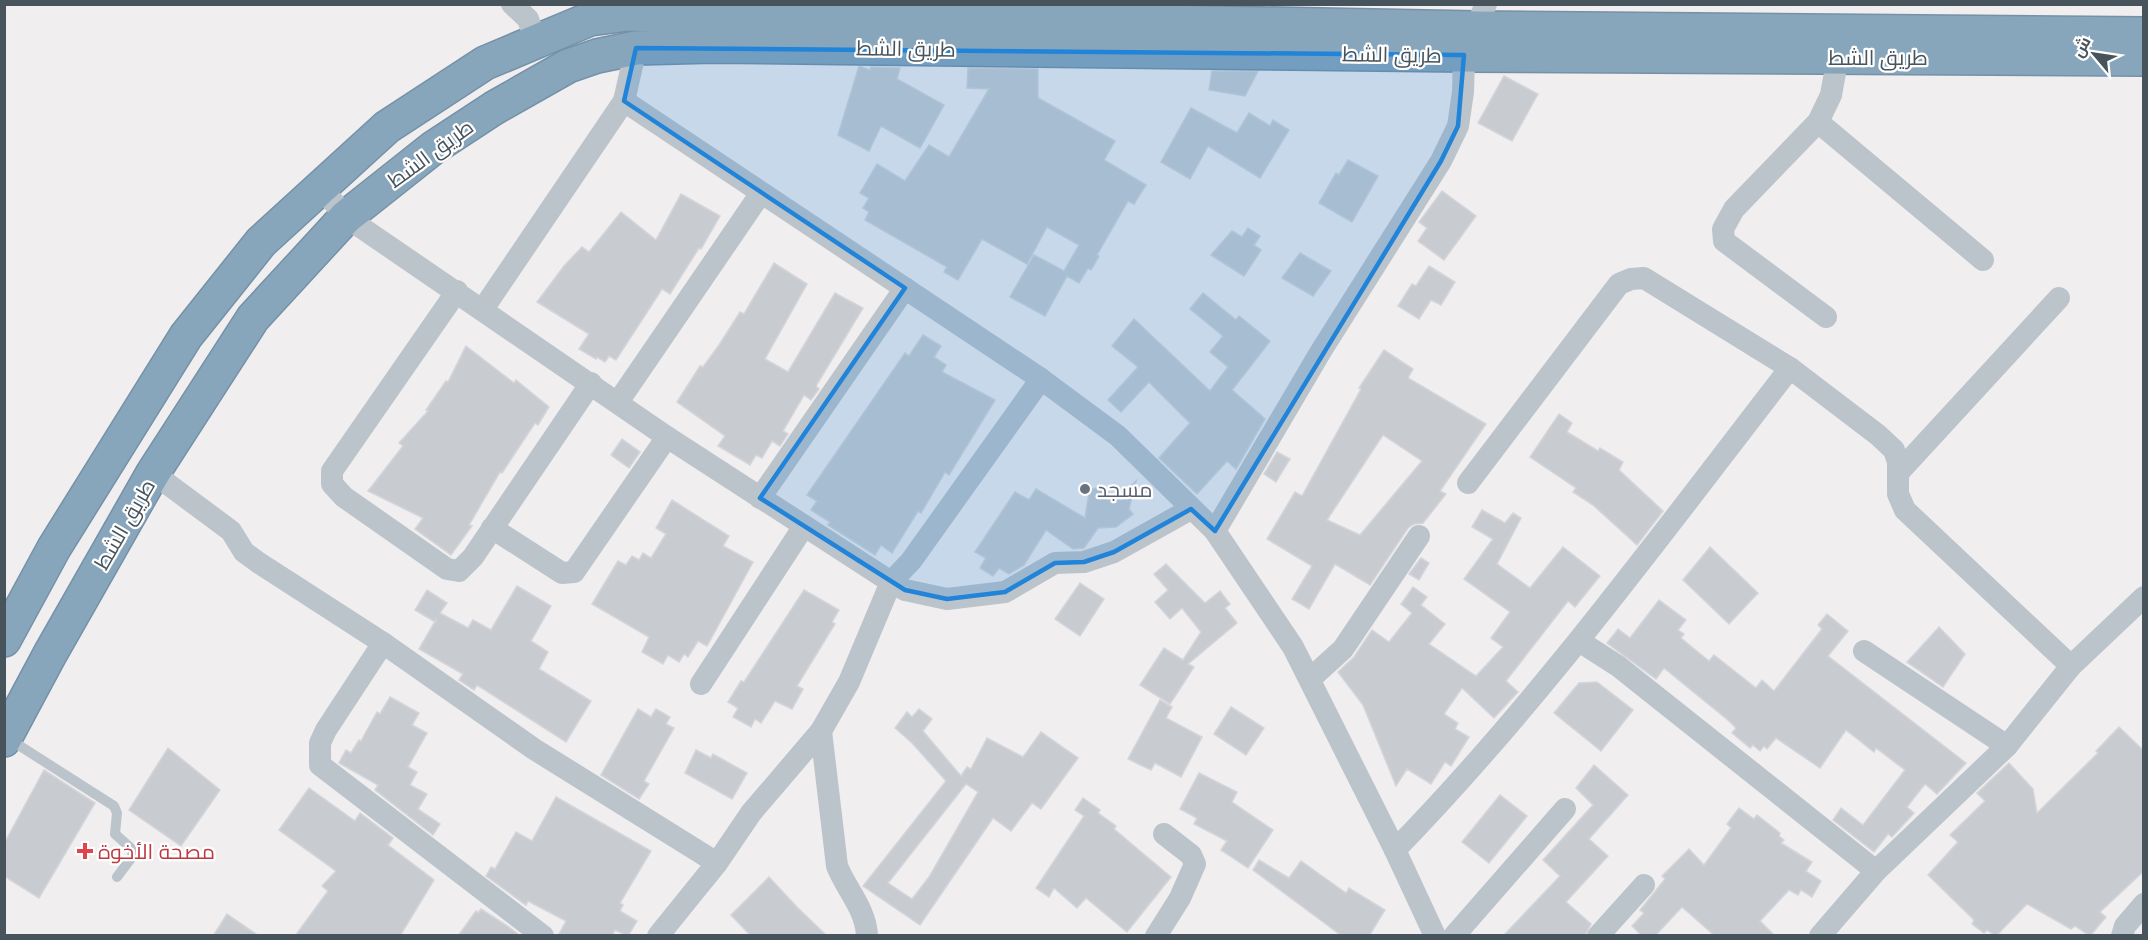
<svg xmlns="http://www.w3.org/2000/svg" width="2148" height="940" viewBox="0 0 2148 940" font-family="'Noto Sans',Cairo,sans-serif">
<rect width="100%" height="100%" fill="#f1eeef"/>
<!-- building -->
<g fill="#c8ccd1" stroke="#d3d5da" stroke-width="1.5" fill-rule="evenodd">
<path d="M859 66 870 70 871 67 900 68 897 79 944 105 920 148 881 126 869 151 838 135Z"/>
<path d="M968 68 1038 69V98L1115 141 1104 160 1146 185 1134 204 1128 201 1097 255 1099 256 1091 270 1088 268 1079 283 1067 276 1045 316 1010 297 1034 255 1064 271 1079 245 1047 227 1027 264 982 239 958 280 944 272 947 267 865 220 869 212 863 208 869 198 860 193 877 164 905 181 929 145 949 157 989 89 967 88Z"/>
<path d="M1212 71H1258L1245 96 1209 90Z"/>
<path d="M1504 76 1538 94 1512 141 1478 123Z"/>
<path d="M1191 108 1237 133 1249 113 1270 126 1273 120 1289 130 1260 178 1208 146 1190 179 1161 162Z"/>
<path d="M1348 160 1378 176 1352 222 1319 203 1336 173 1339 175Z"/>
<path d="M1442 191 1476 216 1444 260 1418 241 1427 228 1419 222Z"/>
<path d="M681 194 720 216 701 249 699 248 670 294 662 289 616 360 609 356 605 362 597 357 596 359 579 349 589 334 537 302 564 266 582 247 589 252 621 212 656 240Z"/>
<path d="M1248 228 1260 236 1254 245 1261 250 1244 276 1211 255 1232 231 1242 237Z"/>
<path d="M1300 253 1331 271 1313 296 1282 278Z"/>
<path d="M774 263 807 284 765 359 788 372 835 293 863 308 816 386 819 389 811 400 804 395 783 431 788 434 780 446 772 441 762 458 756 455 750 465 718 446 725 436 677 402 700 366 703 367 719 345 740 312 744 314Z"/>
<path d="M1429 266 1455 282 1441 305 1431 300 1419 319 1398 306 1412 284 1416 286Z"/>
<path d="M1203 293 1236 320 1239 316 1270 341 1232 390 1265 419 1236 469 1227 461 1197 494 1159 458 1190 423 1149 382 1121 412 1108 400 1138 367 1112 346 1134 319 1210 391 1228 367 1210 352 1223 336 1190 309Z"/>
<path d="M923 335 941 346 934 357 946 365 942 372 995 400 949 475 945 472 921 513 918 511 892 553 881 545 875 555 828 525 830 522 811 510 817 501 807 495 905 353 909 356Z"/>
<path d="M466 346 514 383 516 380 549 407 538 425 535 423 502 473 500 472 469 525 472 526 451 555 415 529 423 518 368 491 403 446 399 443 428 411 426 410 446 381 448 382Z"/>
<path d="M1384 350 1413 369 1408 378 1486 424 1440 491 1446 494 1423 523 1414 524 1408 528 1370 585 1335 564 1309 609 1292 599 1312 566 1267 539 1295 492 1302 496 1361 389 1359 388ZM1383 435 1422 461 1360 535 1327 520Z"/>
<path d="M1559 414 1572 423 1567 432 1598 451 1600 448 1623 462 1619 470 1663 511 1637 545 1593 505 1573 492 1576 488 1530 457Z"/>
<path d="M622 439 640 452 629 468 611 455Z"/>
<path d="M1277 452 1290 459 1276 482 1264 474Z"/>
<path d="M1136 481 1129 509 1133 514 1116 527 1098 528 1084 548 1073 549 1046 530 1024 565 1009 574 999 568 993 576 980 568 986 558 975 552 1015 492 1029 500 1036 489 1085 518 1089 493 1092 489 1102 487 1117 500Z"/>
<path d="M672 500 729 536 723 546 753 562 707 646 698 641 688 657 684 654 679 662 668 655 663 664 642 652 649 637 592 604 618 561 626 565 632 556 639 560 643 553 651 558 666 534 656 528Z"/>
<path d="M1482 510 1505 523 1513 513 1521 518 1497 564 1530 588 1563 547 1600 576 1575 607 1568 601 1506 681 1518 692 1494 718 1462 688 1444 714 1458 723 1455 729 1469 737 1451 766 1445 762 1431 784 1407 769 1396 786 1363 705 1338 672 1354 657 1372 630 1389 642 1412 613 1401 604 1413 587 1427 597 1421 605 1445 624 1429 644 1476 676 1503 647 1491 638 1510 612 1464 579 1493 539 1472 527Z"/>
<path d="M1710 547 1758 593 1729 624 1683 580Z"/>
<path d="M1421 558 1429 563 1419 580 1409 574Z"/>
<path d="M1166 564 1205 603 1220 591 1230 604 1225 608 1237 623 1188 664 1194 667 1170 704 1140 685 1164 648 1183 660 1201 632 1182 608 1170 619 1155 602 1168 590 1154 574Z"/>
<path d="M1080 583 1104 599 1080 636 1055 619Z"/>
<path d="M517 586 551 606 531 641 548 652 539 669 591 701 566 742 477 685 474 690 459 680 463 674 419 649 437 618 435 622 415 610 427 590 447 603 440 613 468 628 473 620 491 630Z"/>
<path d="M804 590 839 610 832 622 835 624 797 686 803 689 792 709 775 701 761 723 755 719 751 727 733 717 738 708 728 702 741 681 744 682Z"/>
<path d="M1659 600 1686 620 1678 630 1684 634 1681 638 1709 661 1714 655 1756 688 1762 680 1774 691 1822 629 1818 625 1827 614 1848 631 1828 656 1966 763 1937 794 1925 784 1907 807 1914 813 1892 837 1888 834 1874 852 1833 820 1841 808 1863 825 1905 770 1876 748 1874 752 1846 730 1820 768 1776 738 1767 749 1764 746 1760 751 1753 745 1750 748 1732 733 1736 728 1729 721 1664 668 1656 679 1607 643 1618 629 1630 638Z"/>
<path d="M1939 627 1965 654 1943 687 1907 662Z"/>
<path d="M1597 682 1633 710 1601 751 1554 713 1579 683Z"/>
<path d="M390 697 419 713 412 725 427 733 408 767 417 772 410 785 427 794 418 809 440 824 433 835 375 790 378 785 339 763 346 750 351 753 359 740 361 741 377 712 380 714Z"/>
<path d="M1160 700 1172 707 1166 718 1202 737 1181 777 1155 763 1151 770 1128 759Z"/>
<path d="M1231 707 1264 728 1246 755 1214 734Z"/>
<path d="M638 709 651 717 656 709 670 717 666 724 674 728 644 781 649 784 639 799 601 775Z"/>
<path d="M919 709 932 719 923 731 961 776 967 767 971 769 987 738 1023 757 1041 732 1078 758 1041 809 1032 803 1011 831 993 818 920 925 863 886 946 781 912 743 895 728 907 712 912 717ZM966 784 978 792 929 877 912 899 888 883Z"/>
<path d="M2119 727 2144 751V871L2100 912 2106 917 2090 936 2075 926 2071 929 2027 904 1996 936 1987 930 1984 933 1972 924 1974 920 1928 875 1958 842 1950 835 1985 801 1977 793 2009 763 2033 789 2037 813 2098 753 2096 751Z"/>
<path d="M168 748 220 790 181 846 129 810Z"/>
<path d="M696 750 711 758 713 754 747 773 732 799 685 773Z"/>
<path d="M1594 765 1628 795 1589 839 1608 856 1566 902 1591 924 1585 936H1503L1560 876 1543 860 1593 805 1576 788Z"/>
<path d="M44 770 95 803 39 898 4 876V844Z"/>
<path d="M1199 773 1237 792 1232 802 1273 830 1248 868 1221 850 1227 841 1194 824 1197 818 1180 809Z"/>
<path d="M309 788 355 821 360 813 393 838 388 845 434 880 400 936H295L328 891 322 886 336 871 279 830Z"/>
<path d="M1500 795 1527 816 1489 863 1462 842Z"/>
<path d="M556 797 651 851 620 903 623 905 620 911 637 921 628 936 615 930 612 936H558L566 921 528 901 526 905 486 876 491 867 495 869 516 832 532 841Z"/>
<path d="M1083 798 1100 810 1098 813 1116 826 1114 829 1171 877 1127 932 1086 898 1077 908 1054 888 1049 897 1036 888 1084 816 1075 810Z"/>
<path d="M1739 808 1754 819 1757 815 1780 833 1779 836 1784 840 1781 843 1812 862 1806 871 1821 881 1812 897 1801 890 1798 895 1789 890 1760 921 1775 936H1715L1682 907 1655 936H1642L1632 926 1644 913 1640 910 1665 879 1662 876 1689 849 1704 865 1731 828 1727 824Z"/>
<path d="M1259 860 1289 878 1301 861 1346 893 1349 888 1385 910 1369 936H1342L1253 870Z"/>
<path d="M769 877 797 907 827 936H751L731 915Z"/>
<path d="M481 909 509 927 520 936H458L476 911 478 913Z"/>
<path d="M227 914 259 936H213Z"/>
</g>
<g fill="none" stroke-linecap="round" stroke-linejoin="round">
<defs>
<g id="highway">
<path d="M4 640 54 548 186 336 261 242 387 127 485 63 590 19 628 14 769 19 1158 22 1477 28 2144 34"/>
<path d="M4 740 50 654 153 473 253 318 346 217 433 148 494 108 568 66 597 56 636 48 713 46 1464 55 2144 59"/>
</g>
</defs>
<!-- highway casing -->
<use href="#highway" stroke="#7491a7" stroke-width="36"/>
<!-- lane -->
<path stroke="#bbc4cb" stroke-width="10" d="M9 739 114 806 117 813 115 834 133 850 132 857 117 877"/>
<!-- street -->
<g stroke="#bbc4cb" stroke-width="22">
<path d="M512 4 528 19 535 40"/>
<path d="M636 48 624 101 1041 379 1118 436 1215 531 1293 647 1395 850 1435 936"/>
<path d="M1818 122 1983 260"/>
<path d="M320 186 346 217 667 437 891 582 911 561 1041 379"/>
<path d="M457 291 332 471V484L344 497 447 569 459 571 473 557 591 383"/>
<path d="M483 309 624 101"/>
<path d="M1826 317 1724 241 1723 229 1734 209 1818 122 1831 95 1838 56"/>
<path d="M618 402 761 193"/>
<path d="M153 473 231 531 244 552 259 563 383 643 534 749 717 863"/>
<path d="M1898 473 2059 298"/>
<path d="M1468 483 1619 284 1631 279 1644 278 1790 368 1878 435 1894 450 1898 462V494L1905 510 2071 666"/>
<path d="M760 498 905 288"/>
<path d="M492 528 562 573 574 572 667 437"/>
<path d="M1215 531 1321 351 1441 161 1458 126 1463 92 1464 55 1486 4"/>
<path d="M1579 641 1618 666 1876 871"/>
<path d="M383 643 326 730 320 743V765L543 936"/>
<path d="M1864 651 2007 746"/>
<path d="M1310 679 1343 649 1419 536"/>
<path d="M701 684 804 526"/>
<path d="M821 731 837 866C846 889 866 909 867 936"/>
<path d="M1395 850C1540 701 1663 532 1790 368"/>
<path d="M658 936 717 863 751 813 821 731 849 682 891 582 905 590 947 599 1005 592 1055 563 1084 562 1114 552 1191 509"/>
<path d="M1156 936 1180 898 1195 864 1191 855 1164 834"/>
<path d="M1454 936 1565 809"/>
<path d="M1598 936 1644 885"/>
<path d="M1820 936 1876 871 2007 746 2071 666 2144 597"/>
<path d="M2122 936 2125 926 2144 904"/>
</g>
<!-- highway -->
<use href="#highway" stroke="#88a6bb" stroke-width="33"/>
</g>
<!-- marked area -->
<path fill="#2184d8" fill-opacity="0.2" stroke="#2184d8" stroke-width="4.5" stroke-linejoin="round" d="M636 48 1464 55 1458 126 1441 161 1215 531 1191 509 1114 552 1084 562 1055 563 1005 592 947 599 905 590 760 498 905 288 624 101Z"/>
<!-- markers -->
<circle fill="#6b7280" stroke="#fff" stroke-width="2" cx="1085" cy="489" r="6"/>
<path fill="#e0444e" stroke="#fff" stroke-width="2" d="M82 842h6v6h6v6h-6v6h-6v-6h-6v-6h6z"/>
<g text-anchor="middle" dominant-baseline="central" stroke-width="4.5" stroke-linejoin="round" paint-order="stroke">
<!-- street labels -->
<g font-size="21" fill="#47545b" stroke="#fff">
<text transform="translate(906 48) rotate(1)">طريق الشط</text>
<text transform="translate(1392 54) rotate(1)">طريق الشط</text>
<text x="1878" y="57">طريق الشط</text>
<text transform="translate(430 153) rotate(-36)">طريق الشط</text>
<text transform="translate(124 524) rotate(-60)">طريق الشط</text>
</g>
<!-- worship labels -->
<g font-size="21" fill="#5b616d" stroke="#fff" text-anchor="start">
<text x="1097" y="489">مسجد</text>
</g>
<!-- health labels -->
<g font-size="21" fill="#be3a42" stroke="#fff" text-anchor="start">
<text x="98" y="851">مصحة الأخوة</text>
</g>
</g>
<!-- border -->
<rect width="2148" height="940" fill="none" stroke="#47545b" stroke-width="12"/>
<!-- north arrow -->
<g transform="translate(2094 54) rotate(299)" stroke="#ffffff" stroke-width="4.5" paint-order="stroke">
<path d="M0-4.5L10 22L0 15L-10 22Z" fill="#47545b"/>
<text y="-9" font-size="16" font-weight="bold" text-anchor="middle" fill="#47545b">ش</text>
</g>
</svg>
